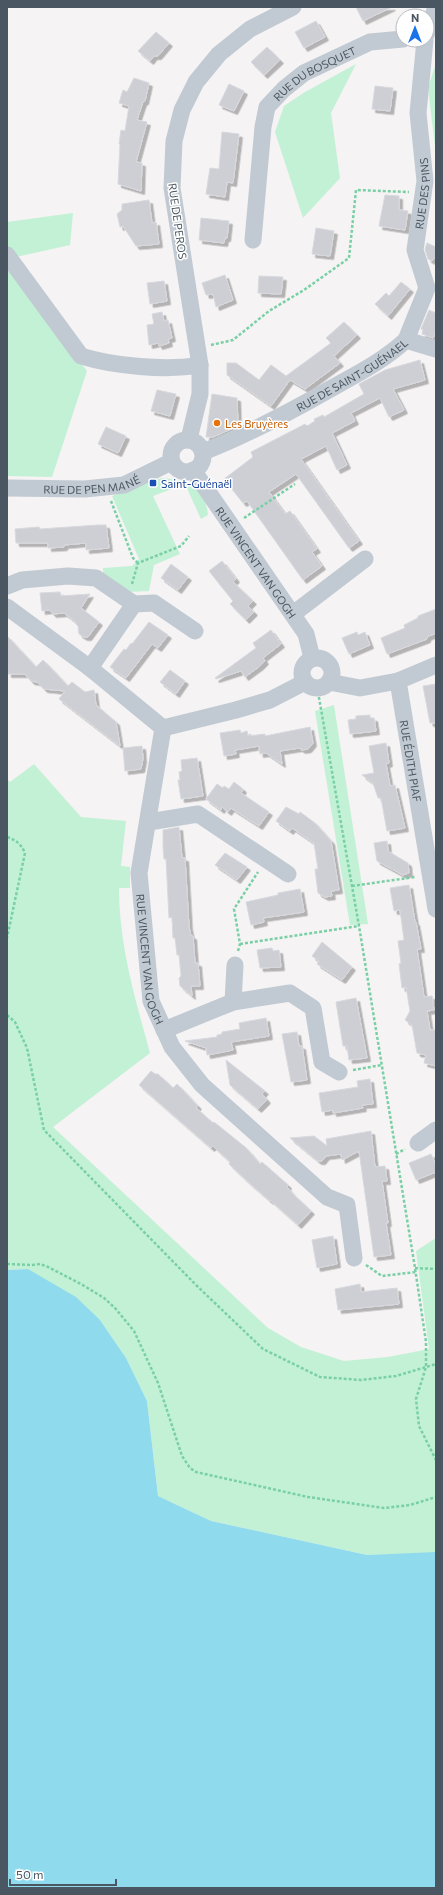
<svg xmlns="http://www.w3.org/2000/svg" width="443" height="1895" viewBox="0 0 443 1895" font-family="Commissioner,sans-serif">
<defs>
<filter id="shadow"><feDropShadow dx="3.5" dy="3.5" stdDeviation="0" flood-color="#0004"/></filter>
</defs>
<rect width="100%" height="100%" fill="#f5f3f3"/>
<!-- green -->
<g fill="#c3f1d5">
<path d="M436 63V155L428 88Z"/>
<path d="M356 64 331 113 340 178 303 218 275 132 284 106 305 92Z"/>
<path d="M73 213 70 245 7 259V222Z"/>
<path d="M7 264 87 371 52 477 7 476Z"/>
<path d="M165 478C190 482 205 487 208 515L201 519 185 484 153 496 180 554 154 565 149 591 127 592 103 576V568L132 566 139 559 112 496 156 479Z"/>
<path d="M334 705 368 924 350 925 315 711Z"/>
<path d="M34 764 81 817 126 821 121 866 130 867V888H119C119 945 135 998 150 1053L53 1127 268 1328 301 1347 344 1361 388 1357 429 1349 416 1251 436 1238V1553L367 1555 211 1521 158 1496 147 1401 126 1358 100 1320 28 1269 7 1270V779L10 782Z"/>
</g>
<!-- water -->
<path fill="#90daee" d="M28 1269 76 1297 100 1320 126 1358 147 1401 158 1496 211 1521 367 1555 436 1552V1888H7V1270Z"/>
<!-- building -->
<g fill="#cdcfd5" stroke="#d7d9de" filter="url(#shadow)">
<path d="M356 7H392L363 21Z"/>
<path d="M316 21 325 37 304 48 295 32Z"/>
<path d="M156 32 169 43 158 56H154L150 61 138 51Z"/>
<path d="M267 47 280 60 264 75 251 62Z"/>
<path d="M134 78 149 83 145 101 143 102 137 120 147 122 136 162 142 163 141 191 118 184 120 144H119L121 130 125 131 129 106 119 103 123 90 127 92Z"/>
<path d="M229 84 244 91 234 111 219 105Z"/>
<path d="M375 86 393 88 390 111 372 109Z"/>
<path d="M222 132 239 134 233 183 227 182 225 197 206 194 210 168 219 169Z"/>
<path d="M385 195 399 196V210L408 211 405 230 379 226Z"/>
<path d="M149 200 152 223 156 222 159 244 136 246 123 226 120 227 117 214 122 210V204Z"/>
<path d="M201 218 229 221 227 238H225L224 243 199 240Z"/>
<path d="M316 228 334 231 330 256 312 254Z"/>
<path d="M427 243 436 247V256L432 261 428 259 425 249Z"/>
<path d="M225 275 233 300 216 307 213 294 206 295 202 283Z"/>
<path d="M259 276 283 277 281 294 258 293Z"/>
<path d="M164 281 167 301 150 304 147 283Z"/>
<path d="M401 282 410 289 388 316 375 304 386 293 389 296Z"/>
<path d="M429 310 436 313V331L433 338 422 334 423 330 421 329Z"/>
<path d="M162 312 164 321 168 320 172 338 168 339 169 343 159 346 158 343 149 345 147 325 154 324 152 314Z"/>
<path d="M344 322 357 335 334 356 340 363 305 389 290 380 271 406 227 375V363H236L259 380 271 365 286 376 331 343 326 338Z"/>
<path d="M420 360 425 380 393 389 404 410 389 417 380 398 351 413 355 421 332 433 347 465 337 470 326 446 301 459 359 541 349 548 296 474 269 492 285 514 290 511 317 549 312 552 322 566 303 580 247 501 243 503 224 479 253 457 251 452 305 424 307 426 315 421 314 419 323 415 324 417 364 394 359 384 385 370Z"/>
<path d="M157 390 176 394 170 416 151 411Z"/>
<path d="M212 394 237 398 238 426 213 437H206Z"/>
<path d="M106 427 126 436 118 453 98 444Z"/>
<path d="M98 525H106L109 548 86 550V543L64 545V547L48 548V543H16L15 529 39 527 40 529Z"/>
<path d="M222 561 236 579 233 582 253 601 248 606 254 612 246 620 230 604 233 601 209 571Z"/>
<path d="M171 564 188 577 178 590 161 578Z"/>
<path d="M60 592 61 596 90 594 81 608 99 622 88 637H84L79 634 78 626 75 623 76 622 64 613 53 614 49 610 42 611 40 593Z"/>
<path d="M436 609V633L427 637V639L387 654 381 638 405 628 404 625 418 618V616Z"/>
<path d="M149 622 168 635 158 648 152 644 126 678 110 667 124 649 126 650 131 643 132 644Z"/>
<path d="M271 630 281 644 263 658 265 661 260 666 245 677 241 671 216 679 215 678 256 648 253 643Z"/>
<path d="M357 632 358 635 365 632 370 645 349 654 342 638Z"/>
<path d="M7 636 36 667 43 660 68 686 72 682 85 692 94 690 96 705 116 722 120 746 59 699 65 691 44 689 37 682 31 681 25 674H8Z"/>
<path d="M170 670 185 681 176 694 160 682Z"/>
<path d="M436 684V723H430L423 686Z"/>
<path d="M370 715V718H374L376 731 350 734 348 720 356 719V716Z"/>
<path d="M310 727 313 743 308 749 302 750 299 748 280 751 282 764 266 753 260 754 259 746 235 750 236 754 224 756 220 733 240 730 241 733 247 731 248 736 265 734V736Z"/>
<path d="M386 743 389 763 386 764 390 786 395 785 405 828 387 831 381 798H378L373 783 362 775 374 773 369 746Z"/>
<path d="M142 746 143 759 141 769 125 771 123 748Z"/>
<path d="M197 758 203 796 181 799 178 780H180L179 772 182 771 181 760Z"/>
<path d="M234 782 243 789 241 793 269 812 259 826 231 808 228 812 222 807 221 810 206 799 217 784 223 788 224 786 229 789Z"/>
<path d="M286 807 299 814 300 812 315 823 331 841 339 890 331 891 332 896 325 897 318 893 315 869H318L314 843 292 828 290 831 276 821Z"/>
<path d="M179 827 182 858H185L189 927 191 936H193L195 963H198L200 986H191L192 996 180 986 179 978 181 976 179 955H177L175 938H173L172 917 169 918 166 859H164L163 847V830Z"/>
<path d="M387 841 388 850 391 853 408 863 409 873 403 875 377 861 374 843Z"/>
<path d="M225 853 247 867 237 880 215 865Z"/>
<path d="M409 885 415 922H416L421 949H417L424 997 432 996 434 1010 427 1011 430 1030H436V1066L424 1063 426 1055 417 1053 412 1025 405 1020 410 1011 406 987 402 988 399 964 401 963 398 941 404 940 400 910 394 911 390 888Z"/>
<path d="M300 889 304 912 263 918 264 922 251 925 246 902 278 895V893Z"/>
<path d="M322 942 352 967 342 980 317 964 319 961 312 956Z"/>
<path d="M272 948 273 951 279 950 281 967 260 968 257 950Z"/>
<path d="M356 998 367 1058 349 1060 347 1046H343L336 1002Z"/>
<path d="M266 1018 269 1036 231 1042 233 1050 207 1055 206 1048 185 1041 217 1037V1035L222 1034V1032L240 1029 239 1023Z"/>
<path d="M297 1032 299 1046H302L307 1080 291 1082 282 1034Z"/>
<path d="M226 1060 265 1091 262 1094 267 1100 258 1109 230 1085Z"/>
<path d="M151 1071 155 1074H158L173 1088 177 1084 198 1106 196 1108 213 1123 214 1122 245 1147 260 1164 262 1162 288 1185 287 1187 293 1194 311 1211 298 1225 270 1200V1201L246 1180 229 1164 230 1162 213 1146 211 1148 139 1085Z"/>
<path d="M370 1079 373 1104 362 1105 363 1108 333 1113V1110L322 1112 319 1093 358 1087 357 1081Z"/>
<path d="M371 1131 375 1167 385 1166 387 1181H382L388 1223H386L391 1255 374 1257 359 1151 342 1160 341 1154 326 1156 322 1161H318L290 1138 314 1136 327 1146 326 1139Z"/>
<path d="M431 1154 436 1165V1172L416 1180 409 1163Z"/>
<path d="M333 1236 337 1264 317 1268 312 1240Z"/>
<path d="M360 1284 361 1292 397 1288 399 1304 338 1310 335 1289Z"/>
</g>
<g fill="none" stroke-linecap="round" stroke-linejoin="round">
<!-- path -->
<g stroke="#7ad0a6" stroke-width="2.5" stroke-dasharray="3 2" stroke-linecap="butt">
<path d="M211 345 233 340 269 311 304 290 349 258 356 190 409 192"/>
<path d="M111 501 133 558 138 563"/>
<path d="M244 518 295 484"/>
<path d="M132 584 138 563 181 546 189 536"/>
<path d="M318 692 359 926 415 1268 426 1342V1367L416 1399 419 1426 436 1460"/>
<path d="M7 837C16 840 21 844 25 853L7 938"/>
<path d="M352 886 415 877"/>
<path d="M240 944 359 926"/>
<path d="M238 951 240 944 234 909 258 872"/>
<path d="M7 1015 15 1022 27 1048 44 1130 196 1285 263 1349 320 1377 361 1380 396 1376 436 1364"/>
<path d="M353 1070 382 1065"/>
<path d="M396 1154 405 1149"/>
<path d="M7 1264 32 1265 40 1264 48 1267 81 1284 104 1298 115 1308 134 1331 158 1383 182 1456 190 1468 196 1472 308 1497 384 1508 410 1505 436 1497"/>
<path d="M366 1265 382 1276 416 1272"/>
<path d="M415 1268 436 1269"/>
</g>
<!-- minor -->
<g stroke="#c1cad2" stroke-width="17">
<path d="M427 33 436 7"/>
<path id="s1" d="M253 240 263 127 267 107 284 89 304 73 370 42 403 39"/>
<path d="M7 255 81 356C113 366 166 371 200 365"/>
<path id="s2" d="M406 340 427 288 415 250 425 181 418 113 425 40"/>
<path d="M189 439 200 394V365L172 188 174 141 182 110 196 82 219 54 250 29 293 7"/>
<circle cx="187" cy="456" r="16"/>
<path id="s3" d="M203 452C247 435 290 412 332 388 359 373 383 361 406 340L436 349"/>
<path id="s4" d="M193 470 306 634 312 658"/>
<path id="s5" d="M7 488 85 489 124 485 171 462"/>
<path d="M7 586 22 580 68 576 96 578 134 604 154 603 195 631"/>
<path d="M7 607 90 668 163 728"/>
<path d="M293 614 365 559"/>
<circle cx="317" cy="673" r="15"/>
<path d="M90 668 134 604"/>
<path id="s6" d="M398 681 436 909"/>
<path d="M329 682 360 688 398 681 436 665"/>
<path id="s7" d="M163 728 139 873 151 1001 172 1047 202 1085 327 1197 347 1205 354 1258"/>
<path d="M163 728 236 710 270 700 305 682"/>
<path d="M149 822 198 814 288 874"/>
<path d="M233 1002 235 965"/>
<path d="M164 1030 233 1002 290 993 313 1008 322 1062 339 1072"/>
<path d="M418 1143 436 1130"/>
</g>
</g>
<!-- markers -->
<circle fill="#e8710a" stroke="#fff" stroke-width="1.5" cx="217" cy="423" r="4"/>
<rect fill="#1a4fb4" stroke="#fff" stroke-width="1.5" x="149" y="479" width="8" height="8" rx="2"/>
<g text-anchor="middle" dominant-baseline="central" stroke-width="3" stroke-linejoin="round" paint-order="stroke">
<!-- street labels -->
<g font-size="11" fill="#4a5661" stroke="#fff">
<text stroke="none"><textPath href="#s1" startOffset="193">RUE DU BOSQUET</textPath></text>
<text stroke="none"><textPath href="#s2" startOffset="153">RUE DES PINS</textPath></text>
<text transform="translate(178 221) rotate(82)">RUE DE PEROS</text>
<text stroke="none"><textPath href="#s3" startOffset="168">RUE DE SAINT-GUÉNAEL</textPath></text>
<text stroke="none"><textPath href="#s5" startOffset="85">RUE DE PEN MANÉ</textPath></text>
<text stroke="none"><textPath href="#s4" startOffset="112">RUE VINCENT VAN GOGH</textPath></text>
<text stroke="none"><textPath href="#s6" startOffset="81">RUE ÉDITH PIAF</textPath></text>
<text stroke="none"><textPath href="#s7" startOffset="234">RUE VINCENT VAN GOGH</textPath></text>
</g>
<!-- food labels -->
<g font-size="11" fill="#c56008" stroke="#fff" text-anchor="start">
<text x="225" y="423">Les Bruyères</text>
</g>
<!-- transit labels -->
<g font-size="11" fill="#164399" stroke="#fff" text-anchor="start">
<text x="161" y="483">Saint-Guénaël</text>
</g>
</g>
<!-- border -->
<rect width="443" height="1895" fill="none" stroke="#4a5661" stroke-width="16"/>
<!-- north arrow -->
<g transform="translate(415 28)"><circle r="19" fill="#ffffff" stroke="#b7bbc0"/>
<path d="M0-3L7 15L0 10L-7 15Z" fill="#1a73e8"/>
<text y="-6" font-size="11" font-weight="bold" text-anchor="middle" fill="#4a5661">N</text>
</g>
<!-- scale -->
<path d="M10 1879v6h106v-6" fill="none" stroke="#4a5661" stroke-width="2"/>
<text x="16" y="1879" font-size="12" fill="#4a5661" stroke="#ffffff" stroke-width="3" paint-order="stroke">50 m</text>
</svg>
